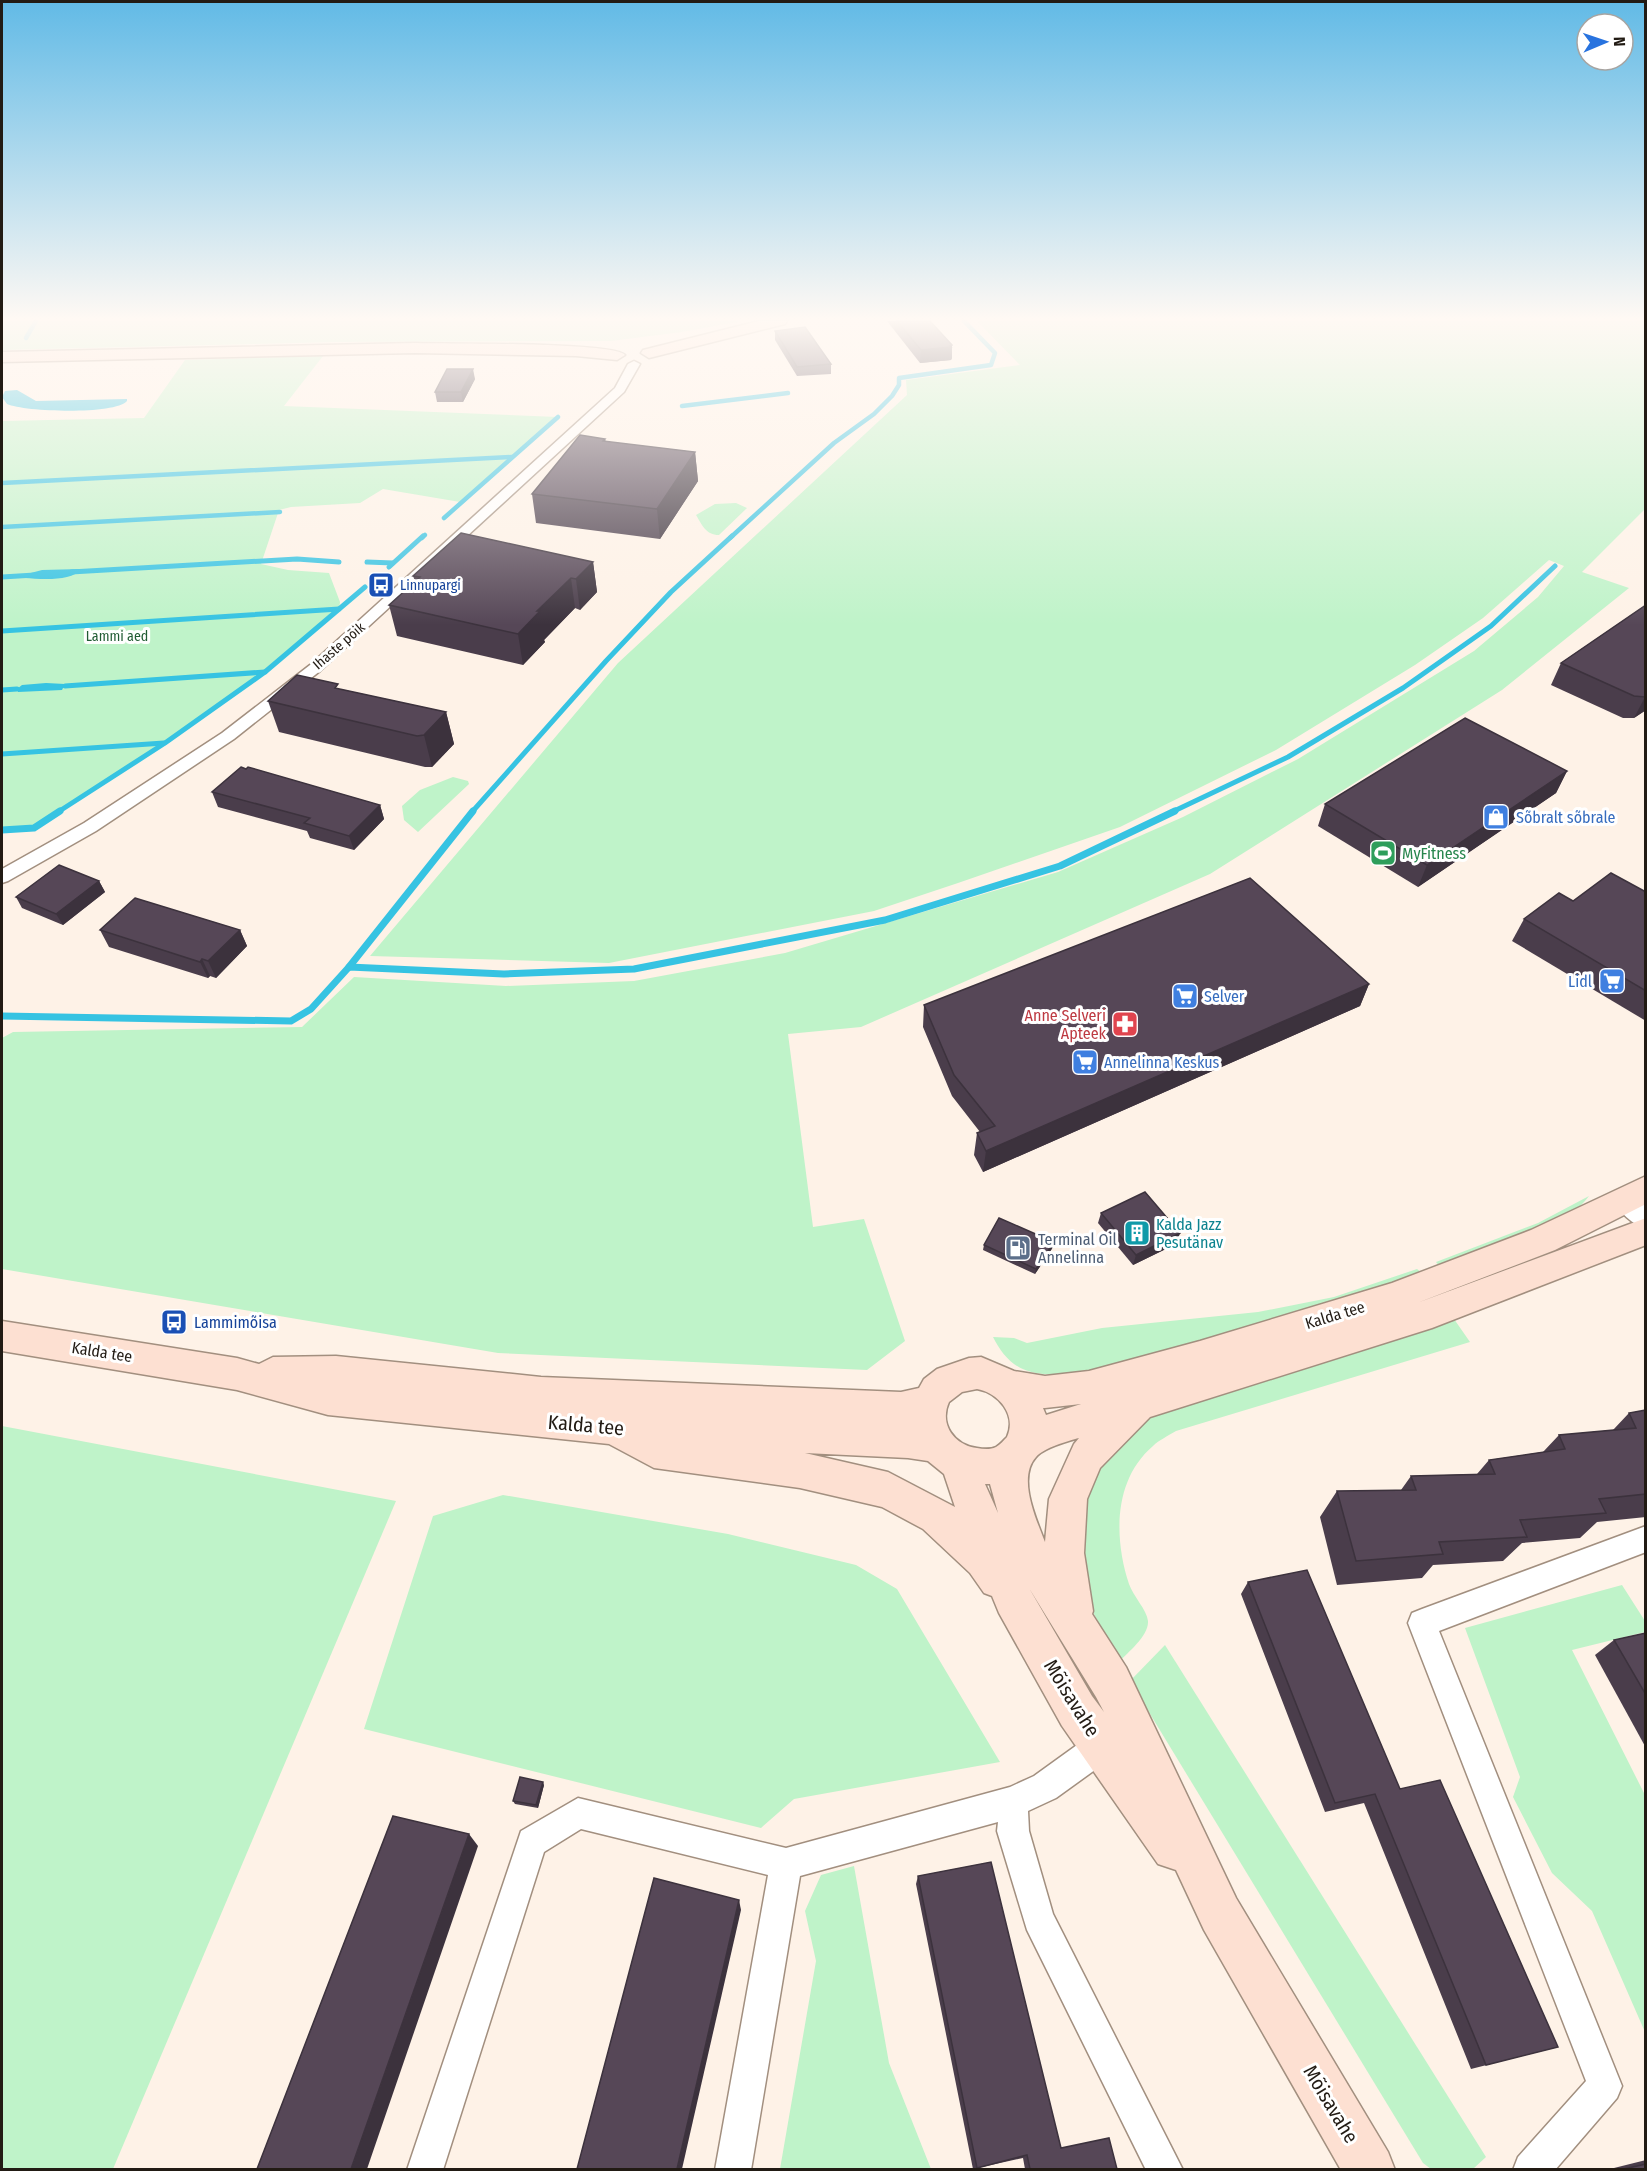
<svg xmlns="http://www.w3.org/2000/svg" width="1647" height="2171" viewBox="0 0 1647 2171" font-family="'Fira Sans Condensed',sans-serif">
<rect width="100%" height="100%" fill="#fef2e7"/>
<!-- green -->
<g fill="#bff3c9">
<path d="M2 321H742L682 332 611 341 335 342 2 350Z"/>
<path d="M977 321H1645V509L1582 572 1629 588 1502 690 1210 874 861 1027 788 1034 813 1227 864 1219 905 1341 867 1370 498 1353 2 1269V1038L13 1032 302 1027 354 977 506 986 634 981 785 953 1058 872 1183 817 1298 759 1474 651 1538 597 1564 566 1549 560 1483 618 1415 665 1276 750 1120 827 958 883 874 911 609 963 370 956 618 663 907 395 906 380 1020 365Z"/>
<path d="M323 356 284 406 558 417 460 502 383 489 360 503 291 507 279 510 261 564 288 570 329 573 340 602 339 609 265 672 165 743 34 828 2 830V421L144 418 185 360Z"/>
<path d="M736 503 747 508 719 535C706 535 702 525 696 515L715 504Z"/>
<path d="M453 777 468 781 469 784 418 832 404 820 402 806 420 790Z"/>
<path d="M1589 1196C1565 1230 1481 1254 1442 1270L1436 1262 1538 1223Z"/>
<path d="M1417 1269 1425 1275C1347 1301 1268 1323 1188 1345 1143 1358 1084 1381 1036 1373 1015 1370 1002 1355 993 1337L1014 1338 1027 1343 1102 1328 1258 1312 1334 1297Z"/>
<path d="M1454 1319 1470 1342 1176 1431C1168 1436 1159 1440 1153 1446 1113 1480 1114 1539 1129 1584 1133 1596 1147 1610 1148 1621 1149 1636 1128 1652 1119 1662L1094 1614 1085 1587 1080 1508 1098 1467 1114 1444 1162 1407Z"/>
<path d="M2 1426 396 1501 113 2169H2Z"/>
<path d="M503 1495 728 1534 856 1565 897 1589 1000 1762 794 1799 761 1828 364 1729 433 1516Z"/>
<path d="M1622 1585 1645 1621V1632L1572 1650 1645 1795V2032L1592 1911 1552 1873 1513 1797 1520 1777 1465 1628Z"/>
<path d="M1165 1645 1486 2157 1473 2169H1431L1423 2163 1130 1681Z"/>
<path d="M854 1866 889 2063 931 2169H780L816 1961 805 1911 821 1875Z"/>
</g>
<!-- water -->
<g fill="#36c3e2">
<path d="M17 390 36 401 127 399V401C115 415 25 412 7 404L2 397 5 391Z"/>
<path d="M81 569C72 582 40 579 25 578L27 574 42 570Z"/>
<path d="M46 683 65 684 62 690 18 692 17 689 22 685Z"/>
</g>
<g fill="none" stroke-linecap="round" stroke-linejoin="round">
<!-- stream-far2 -->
<g stroke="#36c3e2" stroke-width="4.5">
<path d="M26 338 36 321"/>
<path d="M682 406 788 393"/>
<path d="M2 483 512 457"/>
<path d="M444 518 558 417"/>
<path d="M2 527 280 512"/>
<path d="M422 538 425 535"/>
<path d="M730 538 834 443 874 414 892 396 899 385V378L991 365 995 353 964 321"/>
</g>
<!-- stream-far1 -->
<g stroke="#36c3e2" stroke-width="5">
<path d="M367 562 393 563"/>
<path d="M389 567 423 536"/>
<path d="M71 572 297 559 339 562"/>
<path d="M2 577 35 575"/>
<path d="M2 631 339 609"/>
<path d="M65 686 265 672"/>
<path d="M2 690 17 689"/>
<path d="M2 754 164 743"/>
<path d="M58 812 165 743 265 672 365 587"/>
<path d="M472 812 606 661 671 592 732 536"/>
<path d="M1172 812 1288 757 1403 688 1491 626 1555 566"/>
</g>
<!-- stream -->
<g stroke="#36c3e2" stroke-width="7">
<path d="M2 830 34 828 60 811"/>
<path d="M349 967 473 811"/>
<path d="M2 1016 291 1021 311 1009 349 967 504 974 634 969 885 920 1060 866 1175 811"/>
</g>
<defs>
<g id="street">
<path d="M634 361 640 364 624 392 320 671 234 739 96 831 8 881 2 883V869L84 823 222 733 310 665 615 388 628 364Z"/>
<path d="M1624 1191 1632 1194 1646 1206V1229C1633 1225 1619 1212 1613 1200L1616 1194Z"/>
<path d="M1646 1526V1552L1439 1631 1622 2086 1617 2098 1555 2170H1513L1518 2157 1586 2081 1408 1623 1412 1613 1422 1609Z"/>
<path d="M1106 1728 1117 1732 1121 1743 1117 1754 1056 1798 1028 1811 1029 1831 1053 1914 1183 2170H1146L1027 1930 997 1831 998 1822 800 1876 751 2170H715L768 1875 581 1829 544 1852 443 2170H407L521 1831 578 1798 786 1848 1010 1787 1034 1776 1095 1732Z"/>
</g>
<g id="secondary">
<path d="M759 321H787L785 324 649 358 641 353 643 350Z"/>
<path d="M415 343C443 344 615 342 625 355L617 360 576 356 415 353 2 362V352Z"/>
<path d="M1646 1176V1204L1555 1250 1417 1303 1646 1218V1245L1432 1328 1150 1417 1100 1468 1087 1499 1084 1553 1093 1611 1092 1614 1126 1667 1236 1898 1388 2152 1395 2170H1341L1204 1930 1176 1870 1158 1864 1062 1726 999 1613 992 1596 984 1593 970 1573 923 1529 882 1507 800 1488 654 1468 609 1444 328 1415 237 1390 2 1351V1321L237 1358 259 1364 273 1357 336 1356 541 1377 901 1392 919 1388 924 1379 937 1369 969 1358 981 1357 1014 1371 1045 1376 1089 1371 1200 1341 1392 1283 1531 1230ZM977 1389C999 1393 1017 1415 1007 1437 1004 1440 1000 1445 996 1447 990 1450 983 1449 977 1448 954 1445 939 1424 949 1402L962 1392ZM1081 1404 1046 1415 1043 1408H1045ZM1079 1438 1074 1444 1049 1499 1045 1542C1036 1519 1017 1478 1036 1457 1043 1448 1068 1441 1079 1438ZM805 1453 908 1458 928 1461 944 1474 955 1507 888 1472ZM985 1484H990L998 1513ZM1029 1588 1096 1697 1104 1712 1092 1696Z"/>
</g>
</defs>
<!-- street casing -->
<use href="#street" stroke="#a28f7f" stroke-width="3"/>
<!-- secondary casing -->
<use href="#secondary" stroke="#a28f7f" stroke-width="3"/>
<!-- street -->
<use href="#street" fill="#fff" fill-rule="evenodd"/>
<!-- secondary -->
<use href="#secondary" fill="#fde0d2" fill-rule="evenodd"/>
</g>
<!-- wall -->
<g fill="#4a3d4b">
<path d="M887 321H930L952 358 951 360 920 363Z"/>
<path d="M775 331 831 364V374L797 376 775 340Z"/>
<path d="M475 379 463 402H437L435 392Z"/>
<path d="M605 439 606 442 695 452 698 481 660 539 536 523 532 494Z"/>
<path d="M593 562 597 592 580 610 575 608 544 640 545 642 523 665 397 636 389 605 415 581 413 576Z"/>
<path d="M1646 605V710L1634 718H1623L1551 685 1561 663Z"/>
<path d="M340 689 446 712 454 744 432 767H425L279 732 268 701Z"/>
<path d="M1567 771 1556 793 1418 887 1318 826 1325 804Z"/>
<path d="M212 792 380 805 384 819 354 850 310 838 307 831 218 807Z"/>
<path d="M99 881 105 892 63 925 22 908 16 897Z"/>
<path d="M1646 892V1021L1512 941 1524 919 1573 901Z"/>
<path d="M100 930H240L247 946 216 978 210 976 208 978 109 947Z"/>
<path d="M1369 984 1360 1006 983 1172 974 1155 977 1133 980 1132 952 1096 923 1027 924 1005Z"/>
<path d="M1101 1213 1180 1233 1176 1244 1133 1265 1098 1223Z"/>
<path d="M1054 1242 1053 1247 1035 1274 983 1250 984 1245Z"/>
<path d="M1646 1410V1517L1597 1522 1580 1538 1522 1543 1503 1561 1433 1565 1422 1578 1337 1585 1320 1517 1337 1491 1401 1490 1411 1476 1477 1474 1489 1460 1543 1452 1559 1435 1613 1430 1629 1413Z"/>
<path d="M1248 1582 1400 1789 1558 2047 1471 2069 1364 1803 1325 1812 1241 1594Z"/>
<path d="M1646 1633V1748L1595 1655 1614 1640Z"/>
<path d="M544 1785 538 1808 515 1804 513 1801Z"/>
<path d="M918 1876 1061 2148 1117 2169H1025L1023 2158 973 2169 916 1884Z"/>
<path d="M1646 2160V2169H1610Z"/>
</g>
<!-- shaded-wall -->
<g fill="#3c323d">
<path d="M952 345V358L951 360 920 363 921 350Z"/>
<path d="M473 369 475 379 463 402 461 392Z"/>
<path d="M695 452 698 481 660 539 657 509Z"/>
<path d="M593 562 597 592 580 610 576 579Z"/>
<path d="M571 578 575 608 544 640 545 642 523 665 518 634 537 611Z"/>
<path d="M1645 697 1646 710 1634 718Z"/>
<path d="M446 712 454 744 432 767 424 735Z"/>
<path d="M1567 771 1556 793 1418 887 1427 865Z"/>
<path d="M380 805 384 819 354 850 349 836Z"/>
<path d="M99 881 105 892 63 925 56 914Z"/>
<path d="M240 930 247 946 216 978 208 961Z"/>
<path d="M202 959 210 976 208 978 200 962Z"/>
<path d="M1369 984 1360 1006 983 1172 986 1151Z"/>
<path d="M1180 1233 1176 1244 1133 1265 1136 1255Z"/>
<path d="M1054 1242 1053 1247 1035 1274 1036 1269Z"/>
<path d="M543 1782 544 1785 538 1808 536 1805Z"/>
<path d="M469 1834 478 1846 367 2169H351Z"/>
<path d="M739 1900 741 1910 682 2169H677Z"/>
</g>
<!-- building -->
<g fill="#564757" stroke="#3c323d" stroke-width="1.5">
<path d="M897 321H930L952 345 950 346 951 347 921 350Z"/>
<path d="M805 327 831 364 797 367 775 331Z"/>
<path d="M447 369H473L461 392H435Z"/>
<path d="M580 435 605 439 603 441 695 452 657 509 532 494Z"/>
<path d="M461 533 593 562 576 579 571 578 537 611H540L518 634 389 605 420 577 413 576Z"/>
<path d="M1646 605 1645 697 1634 696 1561 663Z"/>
<path d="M297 675 338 684 335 688 446 712 424 735 417 736 268 701Z"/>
<path d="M1465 718 1567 771 1427 865 1325 804Z"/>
<path d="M241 767 246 769 248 767 380 805 349 836 304 823 310 818 212 792Z"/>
<path d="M59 865 99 881 56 914 16 897Z"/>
<path d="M1611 873 1646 892V991L1524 919 1559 893 1573 901Z"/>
<path d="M1250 878 1369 984 986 1151 977 1133 995 1126 954 1075 924 1005Z"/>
<path d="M135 898 240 930 208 961 202 959 200 962 100 930Z"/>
<path d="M1145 1192 1180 1233 1136 1255 1101 1213Z"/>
<path d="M999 1218 1054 1242 1036 1269 984 1245Z"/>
<path d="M1646 1410V1494L1599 1499 1606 1513 1520 1520 1527 1537 1439 1542 1443 1554 1356 1561 1337 1491 1416 1490 1411 1476 1495 1474 1489 1460 1565 1449 1559 1435 1636 1428 1629 1413Z"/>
<path d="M1307 1570 1400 1789 1440 1780 1558 2047 1486 2065 1375 1794 1335 1803 1248 1582Z"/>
<path d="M1646 1633V1695L1614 1640Z"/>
<path d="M520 1777 543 1782 536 1805 513 1801Z"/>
<path d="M393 1816 469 1834 351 2169H257Z"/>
<path d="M991 1862 1061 2148 1109 2138 1117 2169H1030L1027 2155 977 2168 918 1876Z"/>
<path d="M654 1878 739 1900 677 2169H577Z"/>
<path d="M1646 2164V2169H1624Z"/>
</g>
<!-- sky -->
<linearGradient id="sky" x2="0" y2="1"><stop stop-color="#61bae6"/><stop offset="0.51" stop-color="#fff9f4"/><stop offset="1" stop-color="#fff9f4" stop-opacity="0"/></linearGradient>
<rect width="1647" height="625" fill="url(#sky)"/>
<!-- icons -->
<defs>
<symbol id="bus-square" viewBox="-11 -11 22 22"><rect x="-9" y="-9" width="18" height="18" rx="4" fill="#1a4fb4" stroke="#fff"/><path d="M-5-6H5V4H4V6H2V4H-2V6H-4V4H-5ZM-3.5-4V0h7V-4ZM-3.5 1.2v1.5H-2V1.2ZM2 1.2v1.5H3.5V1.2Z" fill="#fff"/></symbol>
<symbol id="shop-square" viewBox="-11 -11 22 22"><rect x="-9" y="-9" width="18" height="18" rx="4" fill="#3f7fe0" stroke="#fff"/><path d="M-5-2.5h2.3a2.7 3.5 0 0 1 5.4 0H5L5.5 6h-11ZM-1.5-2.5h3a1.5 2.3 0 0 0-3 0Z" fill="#fff"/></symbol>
<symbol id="stadium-square" viewBox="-11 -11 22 22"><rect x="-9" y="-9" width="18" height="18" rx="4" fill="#2e9e5b" stroke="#fff"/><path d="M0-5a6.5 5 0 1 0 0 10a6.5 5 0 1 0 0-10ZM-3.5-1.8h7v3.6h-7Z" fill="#fff"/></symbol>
<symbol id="supermarket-square" viewBox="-11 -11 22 22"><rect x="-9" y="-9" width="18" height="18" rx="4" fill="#3f7fe0" stroke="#fff"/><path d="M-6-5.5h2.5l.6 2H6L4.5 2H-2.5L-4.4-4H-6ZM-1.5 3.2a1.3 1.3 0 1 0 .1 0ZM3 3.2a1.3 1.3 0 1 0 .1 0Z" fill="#fff"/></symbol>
<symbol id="pharmacy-square" viewBox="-11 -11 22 22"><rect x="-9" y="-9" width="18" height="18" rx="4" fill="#e0444e" stroke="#fff"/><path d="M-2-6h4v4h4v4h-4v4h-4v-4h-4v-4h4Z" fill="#fff"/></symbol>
<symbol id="building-square" viewBox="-11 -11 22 22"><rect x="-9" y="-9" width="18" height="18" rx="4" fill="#0f9aa8" stroke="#fff"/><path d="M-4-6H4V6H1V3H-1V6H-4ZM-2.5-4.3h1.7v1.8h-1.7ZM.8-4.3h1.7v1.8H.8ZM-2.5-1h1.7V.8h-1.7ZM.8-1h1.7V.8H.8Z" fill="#fff"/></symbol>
<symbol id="fuel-square" viewBox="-11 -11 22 22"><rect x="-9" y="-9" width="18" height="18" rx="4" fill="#5c6f8a" stroke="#fff"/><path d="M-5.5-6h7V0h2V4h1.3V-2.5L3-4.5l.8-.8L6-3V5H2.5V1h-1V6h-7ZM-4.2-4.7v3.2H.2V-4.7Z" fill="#fff"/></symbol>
</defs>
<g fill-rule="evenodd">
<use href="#bus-square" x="366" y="570" width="30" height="30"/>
<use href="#shop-square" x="1481" y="802" width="30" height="30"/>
<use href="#stadium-square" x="1368" y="838" width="30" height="30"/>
<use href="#supermarket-square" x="1597" y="966" width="30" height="30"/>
<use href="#supermarket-square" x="1170" y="981" width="30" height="30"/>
<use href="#pharmacy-square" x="1110" y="1009" width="30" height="30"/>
<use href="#supermarket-square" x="1070" y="1047" width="30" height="30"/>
<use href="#building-square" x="1122" y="1218" width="30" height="30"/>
<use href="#fuel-square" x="1003" y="1233" width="30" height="30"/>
<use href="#bus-square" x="159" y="1307" width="30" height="30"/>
</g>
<g text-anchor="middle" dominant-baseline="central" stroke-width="6" stroke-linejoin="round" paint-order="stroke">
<!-- far-transit labels -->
<g font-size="14" fill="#164399" stroke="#fff" text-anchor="start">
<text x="400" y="585">Linnupargi</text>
</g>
<!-- far-park labels -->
<g font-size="14" fill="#215c33" stroke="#fff">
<text x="117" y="636">Lammi aed</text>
</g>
<!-- far-street labels -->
<g font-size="14" fill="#221b14" stroke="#fff">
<text transform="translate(339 646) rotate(-41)">Ihaste põik</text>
</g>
<!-- shop labels -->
<g font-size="16" fill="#366cbe" stroke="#fff" text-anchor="start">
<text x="1516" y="817">Sõbralt sõbrale</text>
<text x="1592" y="981" text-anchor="end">Lidl</text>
<text x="1204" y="996">Selver</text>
<text x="1104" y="1062">Annelinna Keskus</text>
</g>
<!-- leisure labels -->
<g font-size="16" fill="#27864d" stroke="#fff" text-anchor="start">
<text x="1402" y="853">MyFitness</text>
</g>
<!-- health labels -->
<g font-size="16" fill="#be3a42" stroke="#fff" text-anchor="end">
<text x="1106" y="1015">Anne Selveri<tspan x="1106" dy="18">Apteek</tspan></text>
</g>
<!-- culture labels -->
<g font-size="16" fill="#0d838f" stroke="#fff" text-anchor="start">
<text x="1156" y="1224">Kalda Jazz<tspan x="1156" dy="18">Pesutänav</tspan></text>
</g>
<!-- service labels -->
<g font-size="16" fill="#4e5e75" stroke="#fff" text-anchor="start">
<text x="1038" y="1239">Terminal Oil<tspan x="1038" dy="18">Annelinna</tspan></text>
</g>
<!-- street labels -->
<g font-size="16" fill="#221b14" stroke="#fff">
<text transform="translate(1335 1315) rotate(-17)">Kalda tee</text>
<text transform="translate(102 1352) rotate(9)">Kalda tee</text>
</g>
<!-- transit labels -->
<g font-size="16" fill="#164399" stroke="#fff" text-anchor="start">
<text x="194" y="1322">Lammimõisa</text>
</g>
<!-- near-street labels -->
<g font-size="20" fill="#221b14" stroke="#fff">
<text transform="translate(586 1425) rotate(5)">Kalda tee</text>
<text transform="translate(1072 1698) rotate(58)">Mõisavahe</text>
<text transform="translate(1331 2104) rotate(59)">Mõisavahe</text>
</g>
</g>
<!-- border -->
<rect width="1647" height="2171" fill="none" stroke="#221b14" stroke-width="6"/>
<!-- north arrow -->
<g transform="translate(1605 42) rotate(88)"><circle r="28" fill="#ffffff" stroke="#a7a4a1" stroke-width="1.5"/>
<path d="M0-4.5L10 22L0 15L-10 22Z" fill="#2873df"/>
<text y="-9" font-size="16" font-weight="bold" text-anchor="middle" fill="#221b14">N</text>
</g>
</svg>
